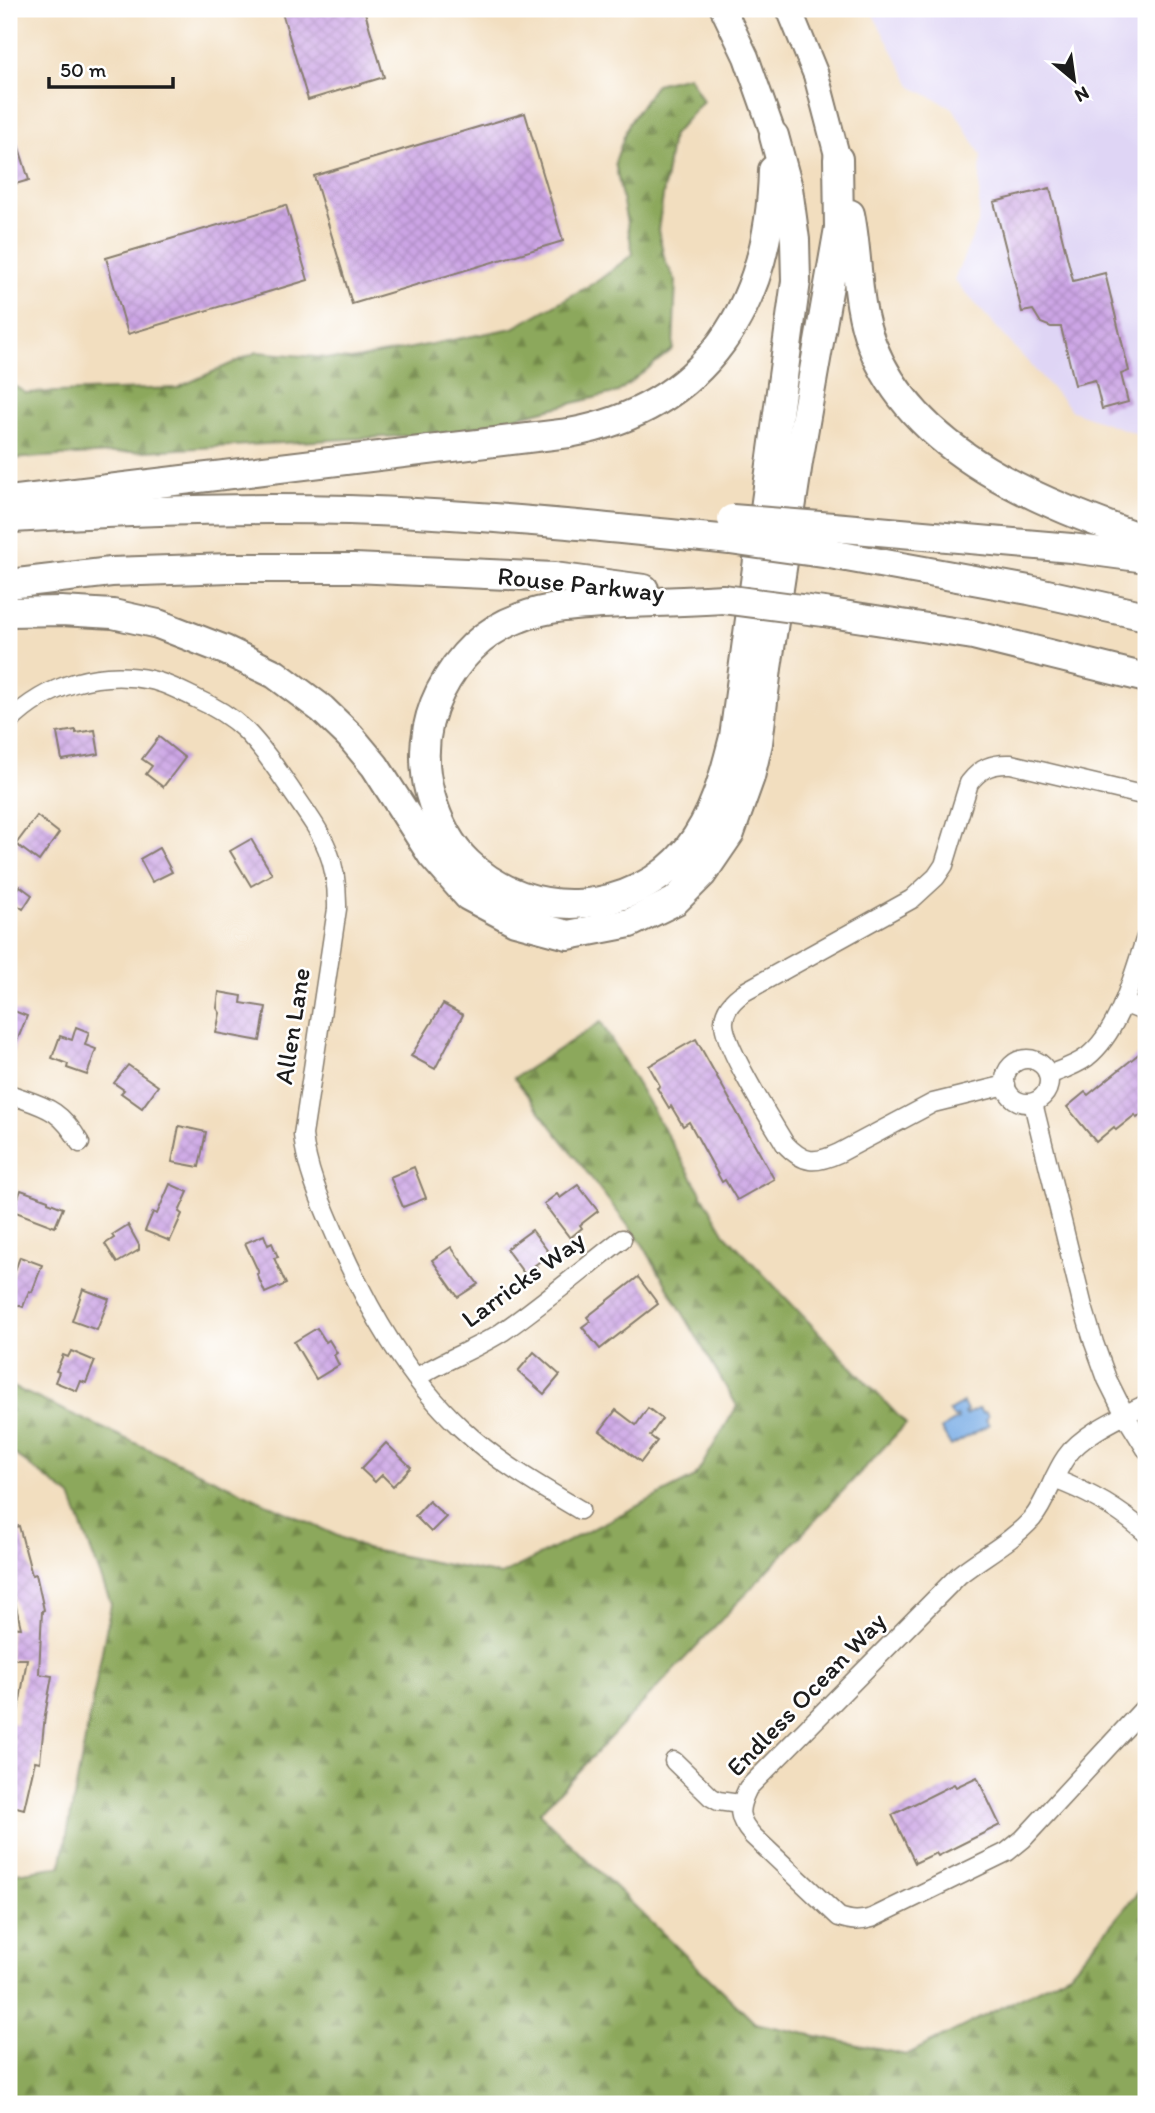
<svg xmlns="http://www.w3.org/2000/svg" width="1155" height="2113" viewBox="0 0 1155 2113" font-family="Itim,sans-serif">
<defs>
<pattern id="forest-firs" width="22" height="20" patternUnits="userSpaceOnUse" patternTransform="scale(1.75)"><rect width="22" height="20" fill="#8ca85b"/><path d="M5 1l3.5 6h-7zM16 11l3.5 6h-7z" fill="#72884a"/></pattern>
<pattern id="building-cross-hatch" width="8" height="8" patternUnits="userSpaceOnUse" patternTransform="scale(1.75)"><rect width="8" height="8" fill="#cca5e5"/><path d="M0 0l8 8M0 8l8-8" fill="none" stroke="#af8dc4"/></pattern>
</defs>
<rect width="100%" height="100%" fill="#fff"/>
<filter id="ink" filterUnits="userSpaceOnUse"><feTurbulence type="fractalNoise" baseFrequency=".0143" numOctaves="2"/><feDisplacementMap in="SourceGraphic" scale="14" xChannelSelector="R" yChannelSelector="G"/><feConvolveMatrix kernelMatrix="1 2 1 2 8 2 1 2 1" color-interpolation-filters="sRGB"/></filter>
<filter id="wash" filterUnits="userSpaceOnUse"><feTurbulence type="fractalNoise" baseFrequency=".00686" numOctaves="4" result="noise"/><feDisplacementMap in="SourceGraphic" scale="28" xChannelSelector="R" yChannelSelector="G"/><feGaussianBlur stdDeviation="1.57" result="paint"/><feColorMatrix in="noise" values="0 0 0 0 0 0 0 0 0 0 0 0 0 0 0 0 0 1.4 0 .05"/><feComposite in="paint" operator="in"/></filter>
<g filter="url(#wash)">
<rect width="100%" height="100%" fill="#f2debf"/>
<!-- built -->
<path fill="#dfd5f5" d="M870 9H1146V437L1072 411 954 280 978 224 981 155 953 108 912 87Z"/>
<!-- forest -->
<g fill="url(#forest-firs)" stroke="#54623c" stroke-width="2">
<path d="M689 76 703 101 672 136 658 230 665 261 676 281 673 349 618 392 452 433 9 459V383L26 393 177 388 257 352 351 360 513 328 599 280 633 254 615 162 628 125 656 84Z"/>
<path d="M601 1022 725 1234 906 1424 539 1813 755 2023 906 2055 1070 1973 1146 1883V2104H9V1874L61 1866 111 1604 71 1497 9 1450V1385L366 1549 501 1575 695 1477 737 1406 643 1245 514 1078Z"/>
</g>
<!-- water -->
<path fill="#78ace5" stroke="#4a6480" stroke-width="2" d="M963 1403 967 1411 964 1413 966 1415 979 1408 982 1413 986 1412 988 1417 986 1420 989 1425 951 1446 941 1429 958 1419 957 1416 954 1418 949 1411Z"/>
<g id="blocks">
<!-- building -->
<g fill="url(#building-cross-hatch)">
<path d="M281 9H364L384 77 308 100Z"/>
<path d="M525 113 563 241 352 304 314 176Z"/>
<path d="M9 125H12L29 180 9 186Z"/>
<path d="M1050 188 1073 281 1105 273 1129 371 1121 374 1128 402 1102 409 1095 380 1075 385 1061 327H1051L1041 323 1033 310 1022 312 994 202Z"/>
<path d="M286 205 308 280 128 334 106 258Z"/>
<path d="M76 730V733L95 730 99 754 62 760 57 733Z"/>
<path d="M159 737 185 758 163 787 146 774 152 766 142 759Z"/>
<path d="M37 816 59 833 39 861 16 844Z"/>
<path d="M251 839 272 874 251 886 230 851Z"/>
<path d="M159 848 172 872 152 882 140 859Z"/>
<path d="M20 886 32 895 23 909 10 900Z"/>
<path d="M219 992 242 996 241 1003 266 1007 260 1041 216 1033 220 1013 217 1008Z"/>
<path d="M443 1004 463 1015 435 1069 411 1056Z"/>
<path d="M9 1009 27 1016 9 1061Z"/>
<path d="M76 1027 89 1032 85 1045 96 1049 87 1075 67 1068 68 1064 52 1058 60 1036 72 1040Z"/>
<path d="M696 1039 774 1179 737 1200 725 1180 722 1182 689 1122 683 1126 671 1106 669 1108 657 1088 660 1086 649 1066Z"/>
<path d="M1146 1048V1110L1137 1118 1135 1115 1116 1130 1114 1127 1096 1142 1067 1107 1085 1092 1088 1095Z"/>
<path d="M128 1065 158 1086 142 1108 121 1093 124 1090 114 1083Z"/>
<path d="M179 1126 206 1132 199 1167 172 1162Z"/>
<path d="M414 1167 426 1198 403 1207 390 1177Z"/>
<path d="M170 1184 188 1192 179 1212 182 1214 170 1241 145 1231 153 1212 157 1214Z"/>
<path d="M578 1185 598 1211 580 1225 582 1228 570 1238 544 1204 557 1194 560 1198Z"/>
<path d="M21 1190 48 1200V1202L63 1208 55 1227 13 1211Z"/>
<path d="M128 1225 139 1245V1250L117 1263 105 1244 114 1238 112 1235Z"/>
<path d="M532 1230 550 1254 535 1265 537 1267 526 1276 506 1249Z"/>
<path d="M264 1235 268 1245 272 1243 278 1257 274 1258 286 1284 265 1293 257 1274 259 1273 245 1243Z"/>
<path d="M451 1247 478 1284 458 1297 432 1260Z"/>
<path d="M20 1257 42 1265 32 1292 29 1291 23 1307 9 1302 14 1286 10 1284Z"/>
<path d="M638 1277 658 1304 600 1349 582 1327 590 1321 587 1317Z"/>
<path d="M83 1289 109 1299 97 1330 72 1321Z"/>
<path d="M317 1328 326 1342 329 1340 337 1353 334 1355 339 1365 316 1379 294 1342Z"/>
<path d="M71 1351 95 1361 86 1383 81 1381 77 1391 55 1382 59 1372 56 1371 63 1355 68 1357Z"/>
<path d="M534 1352 560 1375 544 1394 518 1371Z"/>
<path d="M648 1408 662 1419 650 1436 657 1441 641 1462 600 1431 616 1410 636 1425Z"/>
<path d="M386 1443 411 1467 393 1486 382 1475 375 1482 361 1469Z"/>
<path d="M429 1501 446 1517 431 1532 415 1516Z"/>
<path d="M19 1526 32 1575 36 1574 44 1610 42 1611 39 1674 52 1676 45 1715 40 1762 35 1761 24 1809 9 1805V1767H11L14 1740 9 1739V1723L16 1724 27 1659H10L11 1627 21 1628 9 1576V1529Z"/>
<path d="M977 1777 1000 1825 938 1856 936 1853 915 1863 892 1815 954 1784 956 1787Z"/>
</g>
</g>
</g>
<g filter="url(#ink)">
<use href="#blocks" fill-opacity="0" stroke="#877d6e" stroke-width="2"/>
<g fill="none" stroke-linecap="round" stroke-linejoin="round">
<defs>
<g id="street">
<path d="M9 722C46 685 99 669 151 680 166 683 181 691 195 698 213 706 230 716 244 729 263 748 278 771 293 793 322 835 338 855 337 909L303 1135C307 1173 323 1206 338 1241 368 1309 406 1377 461 1428 496 1461 539 1486 580 1510"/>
<path d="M1123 1003 1146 1012"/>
<circle cx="1027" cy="1081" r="22"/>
<path d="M1048 1075C1061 1070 1075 1066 1087 1057 1120 1031 1133 975 1146 937"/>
<path d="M1006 1085 933 1103 839 1153C815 1164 804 1164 785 1144 771 1120 722 1044 724 1021 725 1007 735 998 746 991L912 899 936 877 944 865 969 783C981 768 992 763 1011 764L1146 796"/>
<path d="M9 1094C45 1107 60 1108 80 1143"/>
<path d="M1033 1103 1083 1307 1094 1343 1107 1379 1125 1415 1146 1449"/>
<path d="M416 1378C444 1360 474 1350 502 1332 543 1304 582 1270 622 1239"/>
<path d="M1146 1404C1121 1417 1082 1434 1066 1457 1052 1477 1047 1501 1032 1519 1011 1542 983 1556 959 1575L748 1788C737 1810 737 1818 753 1836L839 1917C851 1921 859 1922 872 1918L1007 1852 1023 1839 1146 1706"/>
<path d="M1054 1479C1089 1492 1118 1508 1146 1533"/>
<path d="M674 1761 711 1797 718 1801 740 1804"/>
</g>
<g id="secondary">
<path d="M723 9 746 57 774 136"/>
<path d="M789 9 816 75 838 159"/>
</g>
<g id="primary">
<path d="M850 214C859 258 855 303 872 345 916 456 1043 503 1146 540"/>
<path d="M9 501 569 433C707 408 770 304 773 170"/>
<path d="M13 518C125 511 236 507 348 510 476 514 603 527 730 540"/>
<path d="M833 527 1071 548 1146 558"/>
<path d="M830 554 1029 590 1146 616"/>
<path d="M9 584 111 572 230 568H354L554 577 644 589"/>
<path d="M723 599C690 601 656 602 623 603 587 605 552 605 519 618 483 631 457 659 440 692 424 724 421 760 430 794 437 819 449 845 468 863 530 923 634 916 688 849 714 816 724 777 734 737L796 281 795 240 788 188 774 136"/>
<path d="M9 612 61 611 113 614 158 624 225 650 275 674 322 709 350 736 375 766 432 855 468 896 515 921 568 935 630 923 675 901 702 874 730 833 750 777 758 743 767 668 798 462 839 228 838 159"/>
<path d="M824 612 973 635 1146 678"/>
</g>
</defs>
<!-- street casing -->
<use href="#street" stroke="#877d6e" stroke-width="21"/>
<!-- secondary casing -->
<use href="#secondary" stroke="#877d6e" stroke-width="28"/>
<!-- primary casing -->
<use href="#primary" stroke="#877d6e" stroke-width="32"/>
<!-- street -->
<use href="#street" stroke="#fff" stroke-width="18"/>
<!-- secondary -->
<use href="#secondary" stroke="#fff" stroke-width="24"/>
<!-- primary -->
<use href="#primary" stroke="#fff" stroke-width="28"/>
<defs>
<g id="primary-bridge">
<path d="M732 519 833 527"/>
<path d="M730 540 830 554"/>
<path d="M723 599 824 612"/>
</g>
</defs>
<!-- primary-bridge casing -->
<use href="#primary-bridge" stroke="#877d6e" stroke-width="32" stroke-linecap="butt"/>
<!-- primary-bridge -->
<use href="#primary-bridge" stroke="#fff" stroke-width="28"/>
</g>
</g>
<g text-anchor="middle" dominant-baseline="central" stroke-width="5" stroke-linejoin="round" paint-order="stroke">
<!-- street labels -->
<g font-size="26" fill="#1c1c1c" stroke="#fff">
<text transform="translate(581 584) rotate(6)">Rouse Parkway</text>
<text transform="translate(292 1026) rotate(-81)">Allen Lane</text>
<text transform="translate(523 1279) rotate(-36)">Larricks Way</text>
<text transform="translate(806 1694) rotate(-46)">Endless Ocean Way</text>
</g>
</g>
<!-- margin -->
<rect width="1155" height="2113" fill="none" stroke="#fff" stroke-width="35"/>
<!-- north arrow -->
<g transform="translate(1074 80) rotate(151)" stroke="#ffffff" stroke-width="5" paint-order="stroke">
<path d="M0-5L12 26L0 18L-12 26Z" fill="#1c1c1c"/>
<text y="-10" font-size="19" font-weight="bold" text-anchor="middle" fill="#1c1c1c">N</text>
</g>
<!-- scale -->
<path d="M49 77v10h124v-10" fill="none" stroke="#1c1c1c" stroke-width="3.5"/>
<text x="60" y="77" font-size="21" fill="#1c1c1c" stroke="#ffffff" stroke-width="5" paint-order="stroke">50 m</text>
</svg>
